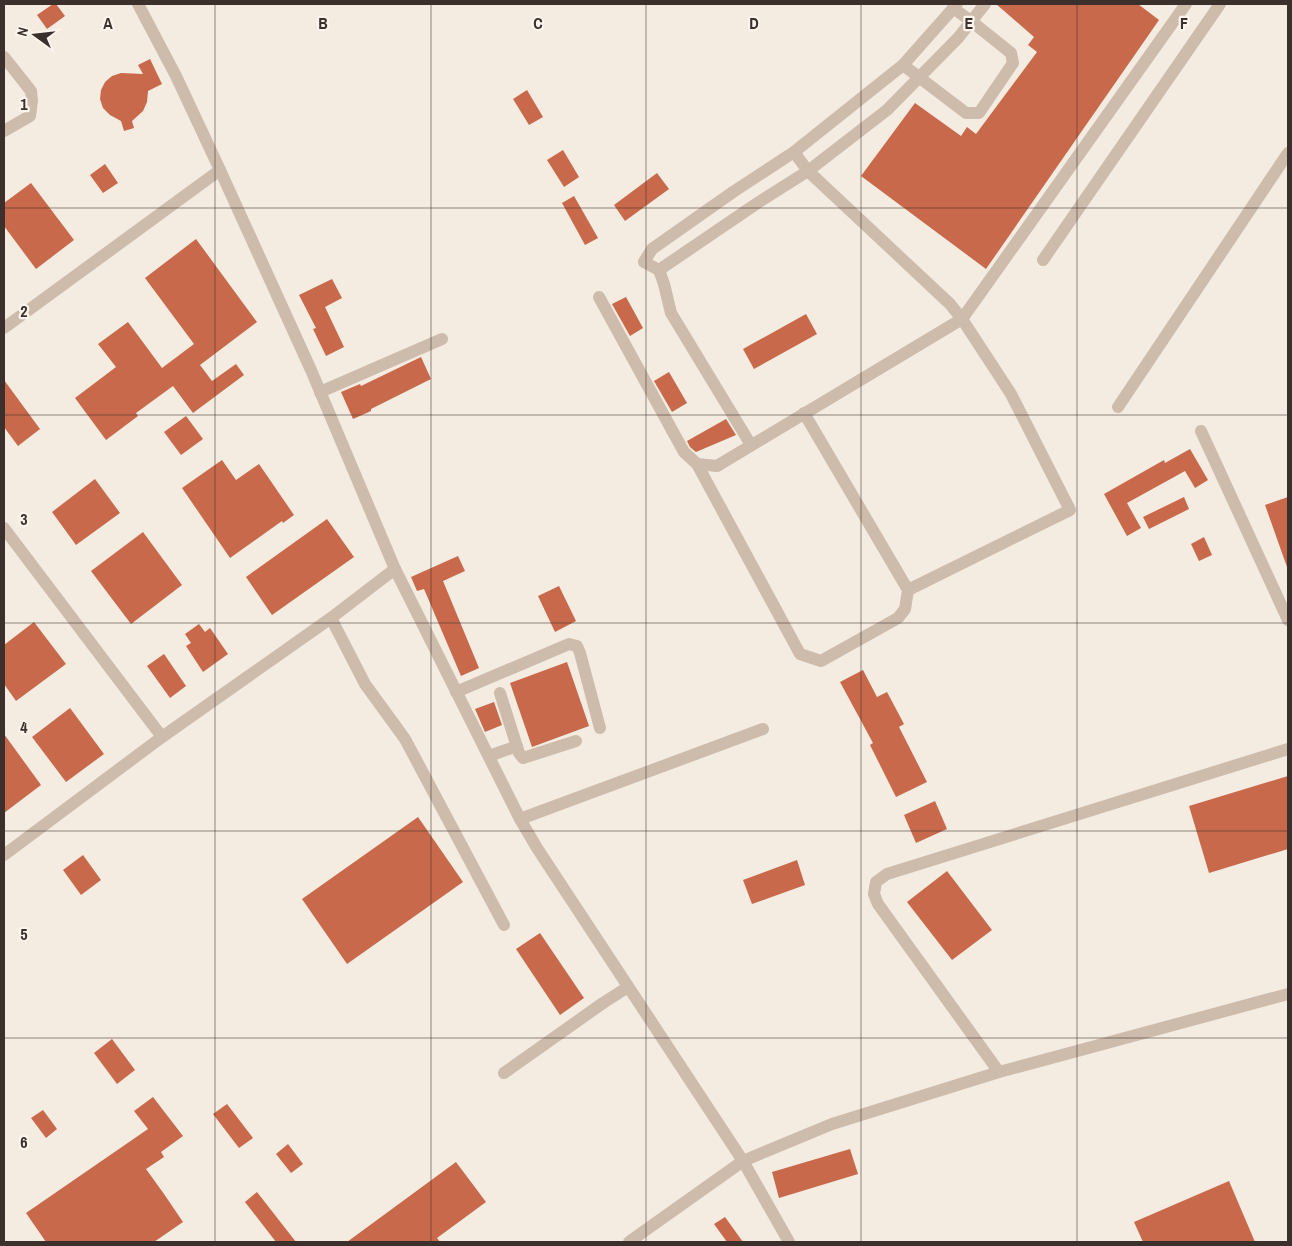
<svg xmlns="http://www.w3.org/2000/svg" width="1292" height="1246" viewBox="0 0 1292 1246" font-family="'Archivo Narrow',sans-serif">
<rect width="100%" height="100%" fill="#f4ebe1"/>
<!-- building -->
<g fill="#c8694b">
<path d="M53 4H56L65 16 47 29 37 15Z"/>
<path d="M996 4H1138L1159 20 986 269 861 176 915 103 961 136 967 127 976 134 1037 52 1028 45 1034 37Z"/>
<path d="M150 59 162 84 148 91 147 102 143 111 132 121 134 128 124 131 121 121 110 115 103 108 100 99 101 90 105 82 112 76 121 73 143 74 138 65Z"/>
<path d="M527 90 543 117 529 125 513 99Z"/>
<path d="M563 150 579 177 564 187 547 160Z"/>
<path d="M105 164 118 183 103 193 90 175Z"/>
<path d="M657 173 669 189 625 221 614 205Z"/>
<path d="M31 183 74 240 36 269 4 226V203Z"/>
<path d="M574 196 598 238 585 245 562 203Z"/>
<path d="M196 239 257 322 200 365 212 381 236 364 244 375 193 413 173 386 136 413 138 416 106 440 75 398 116 367 98 344 128 322 162 368 194 344 145 278Z"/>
<path d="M332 279 342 298 325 307 344 347 326 356 313 329 316 328 299 295Z"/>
<path d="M626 297 643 328 630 336 612 304Z"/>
<path d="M806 314 817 334 754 369 743 349Z"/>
<path d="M421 357 431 379 371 409V411L353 419 341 392 360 384 361 386Z"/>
<path d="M669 372 687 403 672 412 654 381Z"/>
<path d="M4 380 40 429 18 446 4 427Z"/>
<path d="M186 416 203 439 181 455 164 432Z"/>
<path d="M726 419 736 435 696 452 690 447 687 441Z"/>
<path d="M1190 449 1208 480 1195 488 1185 471 1127 503 1141 528 1127 536 1104 494 1164 460 1165 463Z"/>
<path d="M222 460 236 480 259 464 294 515 283 523 282 521 230 558 182 488Z"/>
<path d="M95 479 120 513 76 545 52 512Z"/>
<path d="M1184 497 1189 509 1149 529 1143 517Z"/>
<path d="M1288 497V567H1287L1265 505Z"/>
<path d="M327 519 354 557 272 615 246 577Z"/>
<path d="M143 532 182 585 131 624 91 571Z"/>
<path d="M1204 537 1212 555 1199 561 1191 544Z"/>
<path d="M458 556 465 571 443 581 479 668 461 676 424 589 417 591 411 577Z"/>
<path d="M559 586 576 621 555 632 538 596Z"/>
<path d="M34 622 66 664 16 701 4 684V645Z"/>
<path d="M199 624 205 632 210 628 228 654 203 672 186 646 191 643 185 634Z"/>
<path d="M164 654 186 686 170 698 147 666Z"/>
<path d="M567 662 589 726 532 747 510 683Z"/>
<path d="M863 670 877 697 887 692 904 724 899 727 927 782 896 797 870 745 873 743 840 682Z"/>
<path d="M494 702 502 725 485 732 475 709Z"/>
<path d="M70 708 104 754 66 782 32 737Z"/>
<path d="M4 734 41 785 4 813Z"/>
<path d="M1288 776V849L1209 873 1189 806Z"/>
<path d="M935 801 947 829 916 843 904 815Z"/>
<path d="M418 817 463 882 347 964 302 899Z"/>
<path d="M83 855 101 880 81 895 63 870Z"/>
<path d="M797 860 805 885 752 904 743 880Z"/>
<path d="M947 871 992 930 952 960 907 902Z"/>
<path d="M540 933 584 998 560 1015 516 949Z"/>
<path d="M112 1039 135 1070 117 1084 94 1053Z"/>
<path d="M153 1097 183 1136 161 1152 164 1157 146 1169 164 1194 183 1222 154 1242H46L26 1213 148 1129 134 1111Z"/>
<path d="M227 1104 253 1138 239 1148 213 1114Z"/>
<path d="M43 1110 57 1129 46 1138 31 1118Z"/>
<path d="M288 1144 303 1164 291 1173 276 1154Z"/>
<path d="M850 1149 858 1174 779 1198 772 1172Z"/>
<path d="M456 1162 486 1202 437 1238 440 1242H347Z"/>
<path d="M1229 1181 1255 1242H1143L1134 1222Z"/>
<path d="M257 1192 296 1242H276L245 1202Z"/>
<path d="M725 1217 743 1242H727L714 1224Z"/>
</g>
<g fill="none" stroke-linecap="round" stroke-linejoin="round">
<!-- minor -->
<g stroke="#cdbbac" stroke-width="12">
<path d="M138 4 176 76 220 170 311 370 395 569 520 819 537 848 743 1161 789 1242"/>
<path d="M4 57 31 91 32 101 30 116 4 131"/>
<path d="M903 65 966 113H979L1013 63 1011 53 971 21 953 8"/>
<path d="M794 152 808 171 950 304 962 319 1011 394 1070 510 908 590 804 413"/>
<path d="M1043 260 1220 4"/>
<path d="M659 270 759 202 808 171 887 110 958 38 985 4"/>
<path d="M599 297 684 452 697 464 717 466 962 319 1186 4"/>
<path d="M4 328 220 170"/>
<path d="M320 392 442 339"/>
<path d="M1118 407 1288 153"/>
<path d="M1201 431 1288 620"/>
<path d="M751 445 671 313 664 284 659 270 644 262 652 249 733 192 794 152 903 65 957 4"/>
<path d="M697 464 800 654 821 661 898 618 905 609 908 590"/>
<path d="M4 528 162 737"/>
<path d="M331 618 365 684 405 739 504 925"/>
<path d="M456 692 569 644 577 646 580 653 600 728"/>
<path d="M500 693 519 753 523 758 576 741"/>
<path d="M489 756 517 746"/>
<path d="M520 819 763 729"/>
<path d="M4 855 162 737 331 618 395 569"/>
<path d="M999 1072 878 904 874 894 876 882 887 874 1288 749"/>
<path d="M504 1073 603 1003 628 987"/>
<path d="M629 1242 743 1161 832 1124 999 1072 1288 994"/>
</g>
</g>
<!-- grid -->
<path fill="none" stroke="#3b302b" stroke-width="1" stroke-opacity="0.55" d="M215 4V1242M431 4V1242M646 4V1242M861 4V1242M1077 4V1242M4 208H1288M4 415H1288M4 623H1288M4 831H1288M4 1038H1288"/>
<g font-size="16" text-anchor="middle" font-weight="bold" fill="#3b302b" stroke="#fbf5ee" stroke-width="4.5" stroke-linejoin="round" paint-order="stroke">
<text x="108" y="29">A</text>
<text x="323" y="29">B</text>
<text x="538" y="29">C</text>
<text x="754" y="29">D</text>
<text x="969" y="29">E</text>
<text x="1184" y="29">F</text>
<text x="24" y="110">1</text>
<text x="24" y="317">2</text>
<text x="24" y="525">3</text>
<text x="24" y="733">4</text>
<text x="24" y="940">5</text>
<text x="24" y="1148">6</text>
</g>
<!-- border -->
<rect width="1292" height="1246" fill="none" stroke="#3b302b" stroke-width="10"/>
<!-- north arrow -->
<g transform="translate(35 35) rotate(285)" stroke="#fbf5ee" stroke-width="4" paint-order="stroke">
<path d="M0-4L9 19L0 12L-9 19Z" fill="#3b302b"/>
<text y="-8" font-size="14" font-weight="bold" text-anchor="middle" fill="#3b302b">N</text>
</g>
</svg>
